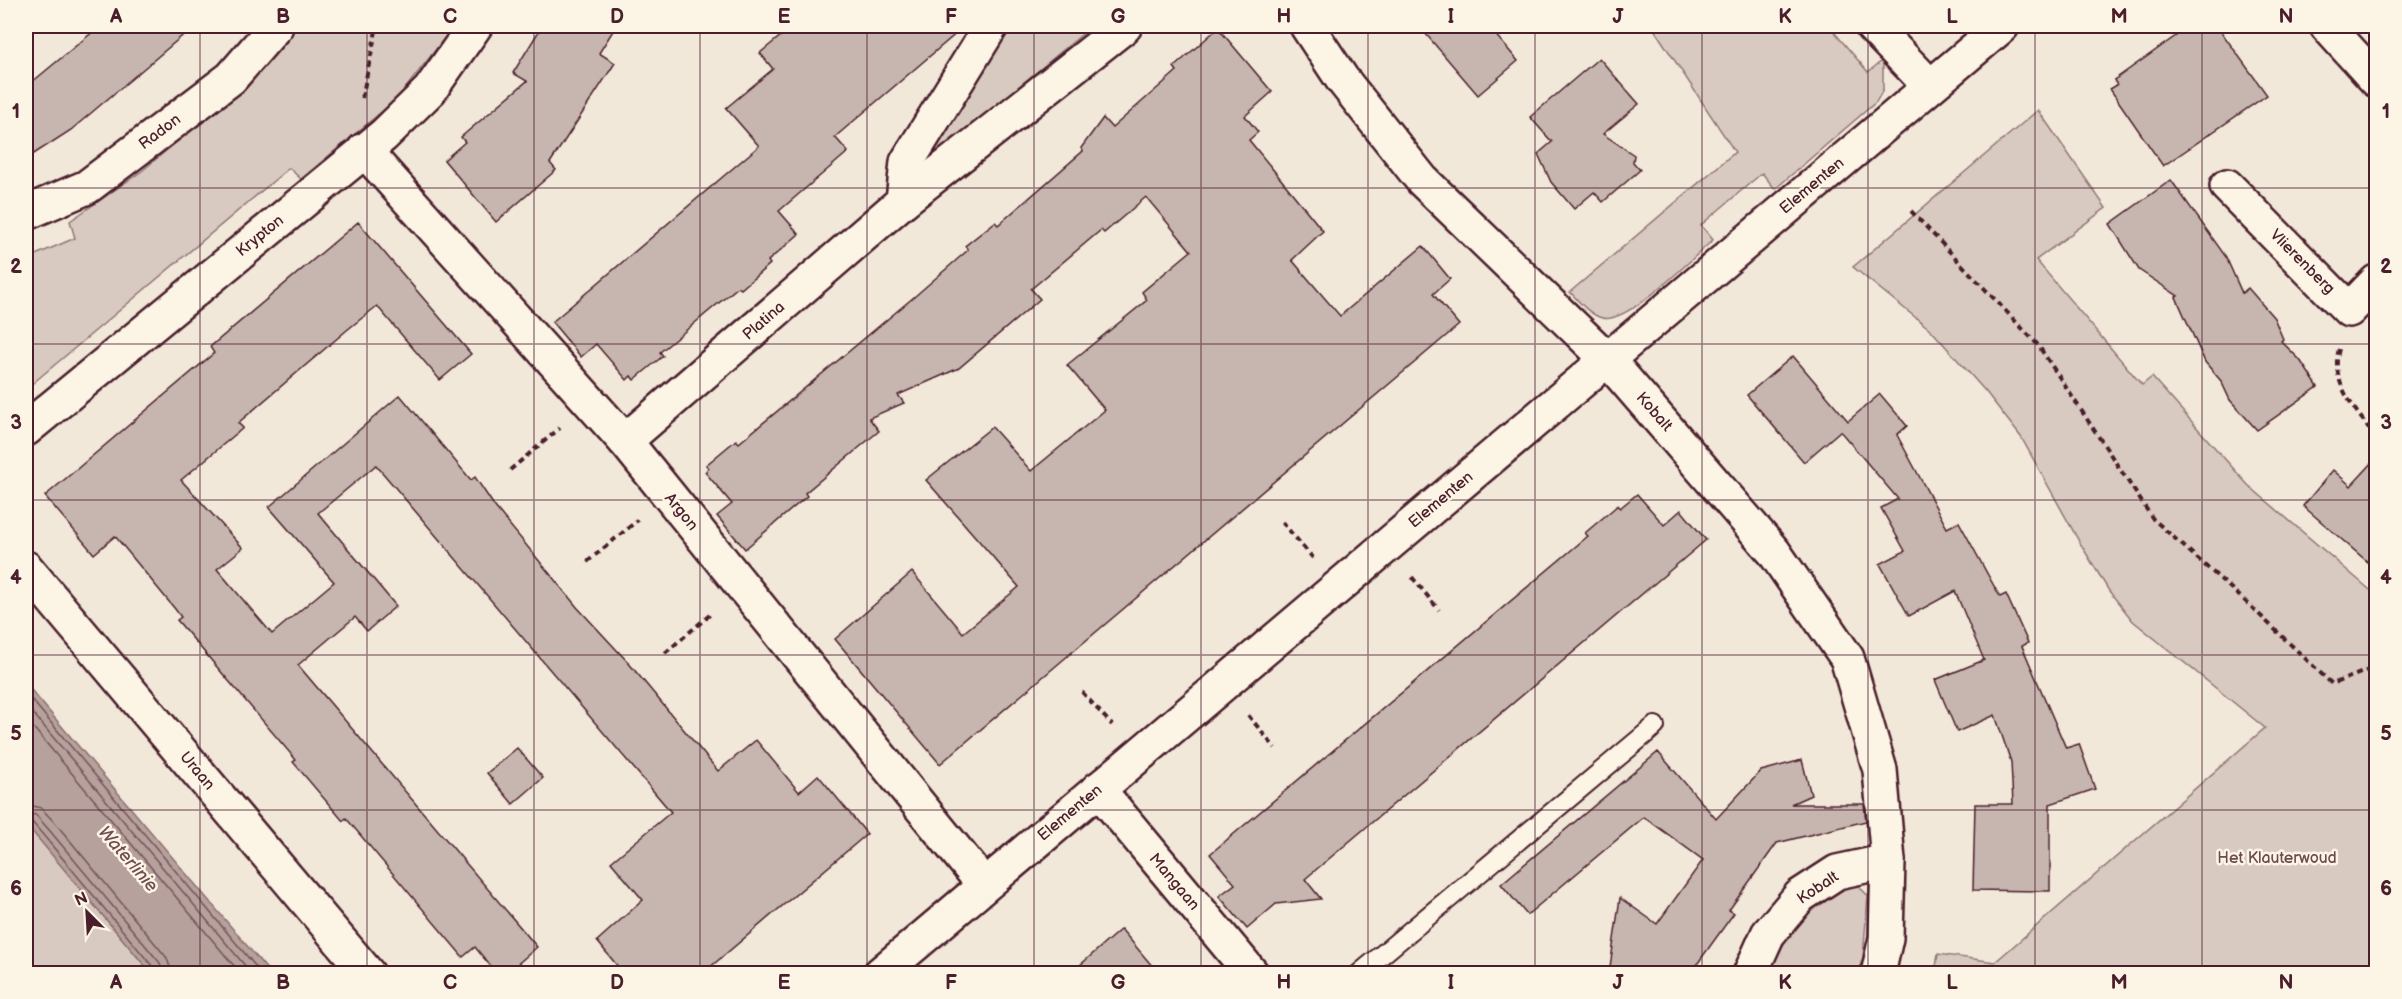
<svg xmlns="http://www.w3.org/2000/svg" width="2402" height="999" viewBox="0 0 2402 999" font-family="'Balsamiq Sans',sans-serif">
<rect width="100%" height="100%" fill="#f1e8da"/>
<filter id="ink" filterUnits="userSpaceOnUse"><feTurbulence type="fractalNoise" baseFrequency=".0167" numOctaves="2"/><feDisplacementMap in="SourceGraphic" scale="12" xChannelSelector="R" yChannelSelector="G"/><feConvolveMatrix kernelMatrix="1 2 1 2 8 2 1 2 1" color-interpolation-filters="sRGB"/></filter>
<g filter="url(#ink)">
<!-- green -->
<g fill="#d8cac0" stroke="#917476" stroke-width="1.5">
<path d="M289 26H454L398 98 301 179 289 168 26 389V259L75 238 70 221 142 171 264 68 275 39Z"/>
<path d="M1012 26H1092L926 164 920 159Z"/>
<path d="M1652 26H1829L1868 72 1883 60V90L1876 102 1775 189 1762 173 1701 225 1713 240C1693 257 1628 325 1602 318 1588 314 1579 301 1570 292L1735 152Z"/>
<path d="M2038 110 2106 208 2036 260 2142 385 2152 377 2248 485 2376 595V973H1935L1938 954 1995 962 2265 728 2133 621 2109 591 2080 543 2021 437 1986 392 1931 330 1853 267Z"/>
<path d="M26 824 40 840 151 973H26Z"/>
<path d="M1856 883 1868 896 1863 957 1858 973 1766 974C1788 937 1810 890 1856 883Z"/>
</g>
<!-- water -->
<path fill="#b6a19c" stroke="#8b6d6f" stroke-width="1.5" d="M26 684 270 973H151L26 824Z"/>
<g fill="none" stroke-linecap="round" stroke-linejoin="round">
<!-- shore -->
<g stroke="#755358" stroke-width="1.5">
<path d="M26 693 262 974"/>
<path d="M26 705 252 974"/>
<path d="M26 719 241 974"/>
<path d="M26 804 41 808 57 825 167 958 172 974"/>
<path d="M26 813 36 815 50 831 160 963 163 974"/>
<path d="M26 820 32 822 44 836 153 967 155 974"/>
</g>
</g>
<!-- building -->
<g fill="#c7b6af" stroke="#4a1f2b" stroke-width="1.5">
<path d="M100 26H194L71 130 26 159V87Z"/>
<path d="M542 26H616L599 53 615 63 550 163 556 170 496 222 444 160 465 142 461 137 527 81 513 73Z"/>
<path d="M793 26H965L835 137 848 152 779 211 799 234 768 261 770 264 741 289 738 287 660 352 663 356 634 380 631 376 627 380 596 344 581 357 552 322 759 146 726 108 773 69 760 53Z"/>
<path d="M1419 26H1488L1518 61 1478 95Z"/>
<path d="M2190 26H2217L2267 95 2163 166 2110 89 2117 85 2114 80Z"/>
<path d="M1218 28 1272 92 1245 116 1258 132 1249 140 1323 231 1292 260 1340 316 1423 246 1450 279 1433 294 1459 325 940 764 835 639 912 572 963 633 1019 587 926 480 992 427 1031 471 1105 410 1067 365 1147 300 1142 292 1191 251 1146 197 1104 233 1101 230 1031 289 1040 299 959 368 898 395 904 403 869 418 879 431 805 493 807 496 745 549 717 516 732 504 705 472 709 468 706 465 736 440 739 443 914 297 968 250 965 246 995 222 998 225 1083 151 1081 148 1103 118 1112 128 1177 71 1174 67Z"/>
<path d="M1599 58 1639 104 1603 134 1634 155 1633 162 1640 170 1603 202 1594 192 1574 209 1551 182 1538 154 1552 142 1530 117Z"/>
<path d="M2171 180 2226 257 2242 293 2248 288 2274 318 2283 339 2281 341 2300 360 2318 387 2257 430 2230 400 2221 381 2205 362 2176 297 2178 296 2139 270 2110 224Z"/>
<path d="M358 222 471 354 440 380 377 306 347 330 238 423 243 428 181 480 243 548 217 569 272 634 334 582 269 507 400 395 471 480 475 477 495 507 577 607 627 661 718 771 756 740 799 792 818 775 867 834 702 974H624L597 941 643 900 611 862 671 812 376 465 318 513 396 606 367 631 355 617 298 665 537 947 506 974H497L475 947 463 957 346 818 343 821 293 762 296 760 177 620 181 617 175 609 115 536 94 554 45 496 214 353 210 347Z"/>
<path d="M1793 356 1848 421 1880 394 1907 426 1897 435 1947 528 1959 522 2000 597 2006 594 2028 643 2022 646 2066 748 2079 744 2095 789 2050 804V891L1973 890 1975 804H2013L2011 762 1995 715 1957 732 1935 680 1984 660 1955 591 1909 616 1880 564 1905 551 1881 508 1898 499 1840 431 1804 462 1747 395Z"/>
<path d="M2376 459V569L2303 506 2333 470 2351 486Z"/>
<path d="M1637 494 1664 525 1681 510 1706 540 1305 879 1321 899 1276 904 1247 929 1219 896 1235 884 1210 854 1588 536 1585 533 1618 505 1620 508Z"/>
<path d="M517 748 543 778 513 804 487 773Z"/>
<path d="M1658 752 1716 819 1761 771 1802 760 1811 795 1791 804H1864L1866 821 1777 843 1729 910 1734 913 1690 974H1609L1620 898 1657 924 1703 860 1644 817 1527 915 1501 884Z"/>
<path d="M1121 929 1159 974H1070Z"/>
</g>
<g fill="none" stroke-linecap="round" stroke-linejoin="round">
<defs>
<path id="lane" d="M1359 974 1655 726"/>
<g id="street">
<path d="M1307 26 1342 79 1422 180 1607 359 1774 552 1847 658 1880 770 1888 861 1886 938 1878 974"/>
<path d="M1872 26 1930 86"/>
<path d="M2327 26 2376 80"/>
<path d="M364 150 625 441 984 885"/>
<path d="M2227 186 2349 310 2376 282"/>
<path d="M903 201 907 162 991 26"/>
<path d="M26 213 87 187 231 78 276 26"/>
<path d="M26 429 384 135 430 90 475 26"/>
<path d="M625 441 903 201 1125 26"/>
<path d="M26 568 368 974"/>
<path d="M1098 789 1252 974"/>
<path d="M880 974 2002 26"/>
<path d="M1750 974 1768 934 1800 896 1837 872 1888 861"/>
</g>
</defs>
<!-- lane casing -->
<use href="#lane" stroke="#4a1f2b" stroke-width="22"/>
<!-- street casing -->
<use href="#street" stroke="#4a1f2b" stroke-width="38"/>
<!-- path -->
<g stroke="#4a1f2b" stroke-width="4" stroke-dasharray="6 4.5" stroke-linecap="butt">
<path d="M362 98 377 26"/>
<path d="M1911 211 2038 345 2153 519 2244 600 2332 684 2376 667"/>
<path d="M2339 349C2329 382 2357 412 2376 437"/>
<path d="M510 470 560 428"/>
<path d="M1282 522 1313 558"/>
<path d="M587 562 638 520"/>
<path d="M1412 577 1439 610"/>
<path d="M665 653 712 613"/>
<path d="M1082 692 1112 725"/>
<path d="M1248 715 1275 748"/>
</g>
<!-- lane -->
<use href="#lane" stroke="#fcf5e5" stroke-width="18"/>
<!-- street -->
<use href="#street" stroke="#fcf5e5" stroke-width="33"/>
</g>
</g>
<!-- grid -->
<path fill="none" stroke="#4a1f2b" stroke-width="1.5" stroke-opacity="0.55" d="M200 26V974M367 26V974M534 26V974M700 26V974M867 26V974M1034 26V974M1201 26V974M1368 26V974M1535 26V974M1702 26V974M1868 26V974M2035 26V974M2202 26V974M26 188H2376M26 344H2376M26 500H2376M26 655H2376M26 810H2376"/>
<g text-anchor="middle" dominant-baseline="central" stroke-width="5" stroke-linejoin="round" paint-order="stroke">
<!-- street labels -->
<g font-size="16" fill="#4a1f2b" stroke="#fcf5e5">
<text transform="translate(160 132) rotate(-37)">Radon</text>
<text transform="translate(1812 186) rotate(-40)">Elementen</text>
<text transform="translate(260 236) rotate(-39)">Krypton</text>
<text transform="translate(2302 262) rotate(45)">Vlierenberg</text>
<text transform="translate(764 321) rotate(-41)">Platina</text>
<text transform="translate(1654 412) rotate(49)">Kobalt</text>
<text transform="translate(1441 500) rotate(-40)">Elementen</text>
<text transform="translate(681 512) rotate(51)">Argon</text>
<text transform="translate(197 771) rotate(50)">Uraan</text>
<text transform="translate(1070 813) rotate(-40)">Elementen</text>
<text transform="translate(1174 882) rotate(50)">Mangaan</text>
<text transform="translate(1818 888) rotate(-34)">Kobalt</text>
</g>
<!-- park labels -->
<g font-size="16" fill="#6e4a50" stroke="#fcf5e5">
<text x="2277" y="858">Het Klauterwoud</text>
</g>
<!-- water labels -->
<g font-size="18" font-style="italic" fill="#704c53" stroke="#fcf5e5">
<text transform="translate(128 859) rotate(49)">Waterlinie</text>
</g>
</g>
<!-- margin -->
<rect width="2402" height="999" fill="none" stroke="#fcf5e5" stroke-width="66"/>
<!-- north arrow -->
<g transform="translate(87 912) rotate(336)" stroke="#fcf5e5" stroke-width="4.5" paint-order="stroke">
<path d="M0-4.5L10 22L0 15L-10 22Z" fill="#4a1f2b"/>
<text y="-9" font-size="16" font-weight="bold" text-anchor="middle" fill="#4a1f2b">N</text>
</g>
<rect x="33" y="33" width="2336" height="933" fill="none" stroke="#4a1f2b" stroke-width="2"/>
<g font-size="20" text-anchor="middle" font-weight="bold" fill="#4a1f2b">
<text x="116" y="23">A</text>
<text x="283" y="23">B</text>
<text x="450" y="23">C</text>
<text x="617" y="23">D</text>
<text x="784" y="23">E</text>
<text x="951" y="23">F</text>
<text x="1118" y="23">G</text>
<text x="1284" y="23">H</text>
<text x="1451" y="23">I</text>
<text x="1618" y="23">J</text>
<text x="1785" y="23">K</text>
<text x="1952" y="23">L</text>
<text x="2119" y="23">M</text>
<text x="2286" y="23">N</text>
<text x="16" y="118">1</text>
<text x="2386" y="118">1</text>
<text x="16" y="273">2</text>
<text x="2386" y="273">2</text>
<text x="16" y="429">3</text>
<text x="2386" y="429">3</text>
<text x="16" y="584">4</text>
<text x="2386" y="584">4</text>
<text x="16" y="740">5</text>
<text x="2386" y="740">5</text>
<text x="16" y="895">6</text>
<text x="2386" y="895">6</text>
<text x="116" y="989">A</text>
<text x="283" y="989">B</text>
<text x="450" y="989">C</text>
<text x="617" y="989">D</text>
<text x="784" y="989">E</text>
<text x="951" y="989">F</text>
<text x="1118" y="989">G</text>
<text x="1284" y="989">H</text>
<text x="1451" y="989">I</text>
<text x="1618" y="989">J</text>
<text x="1785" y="989">K</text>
<text x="1952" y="989">L</text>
<text x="2119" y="989">M</text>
<text x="2286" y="989">N</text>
</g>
</svg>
